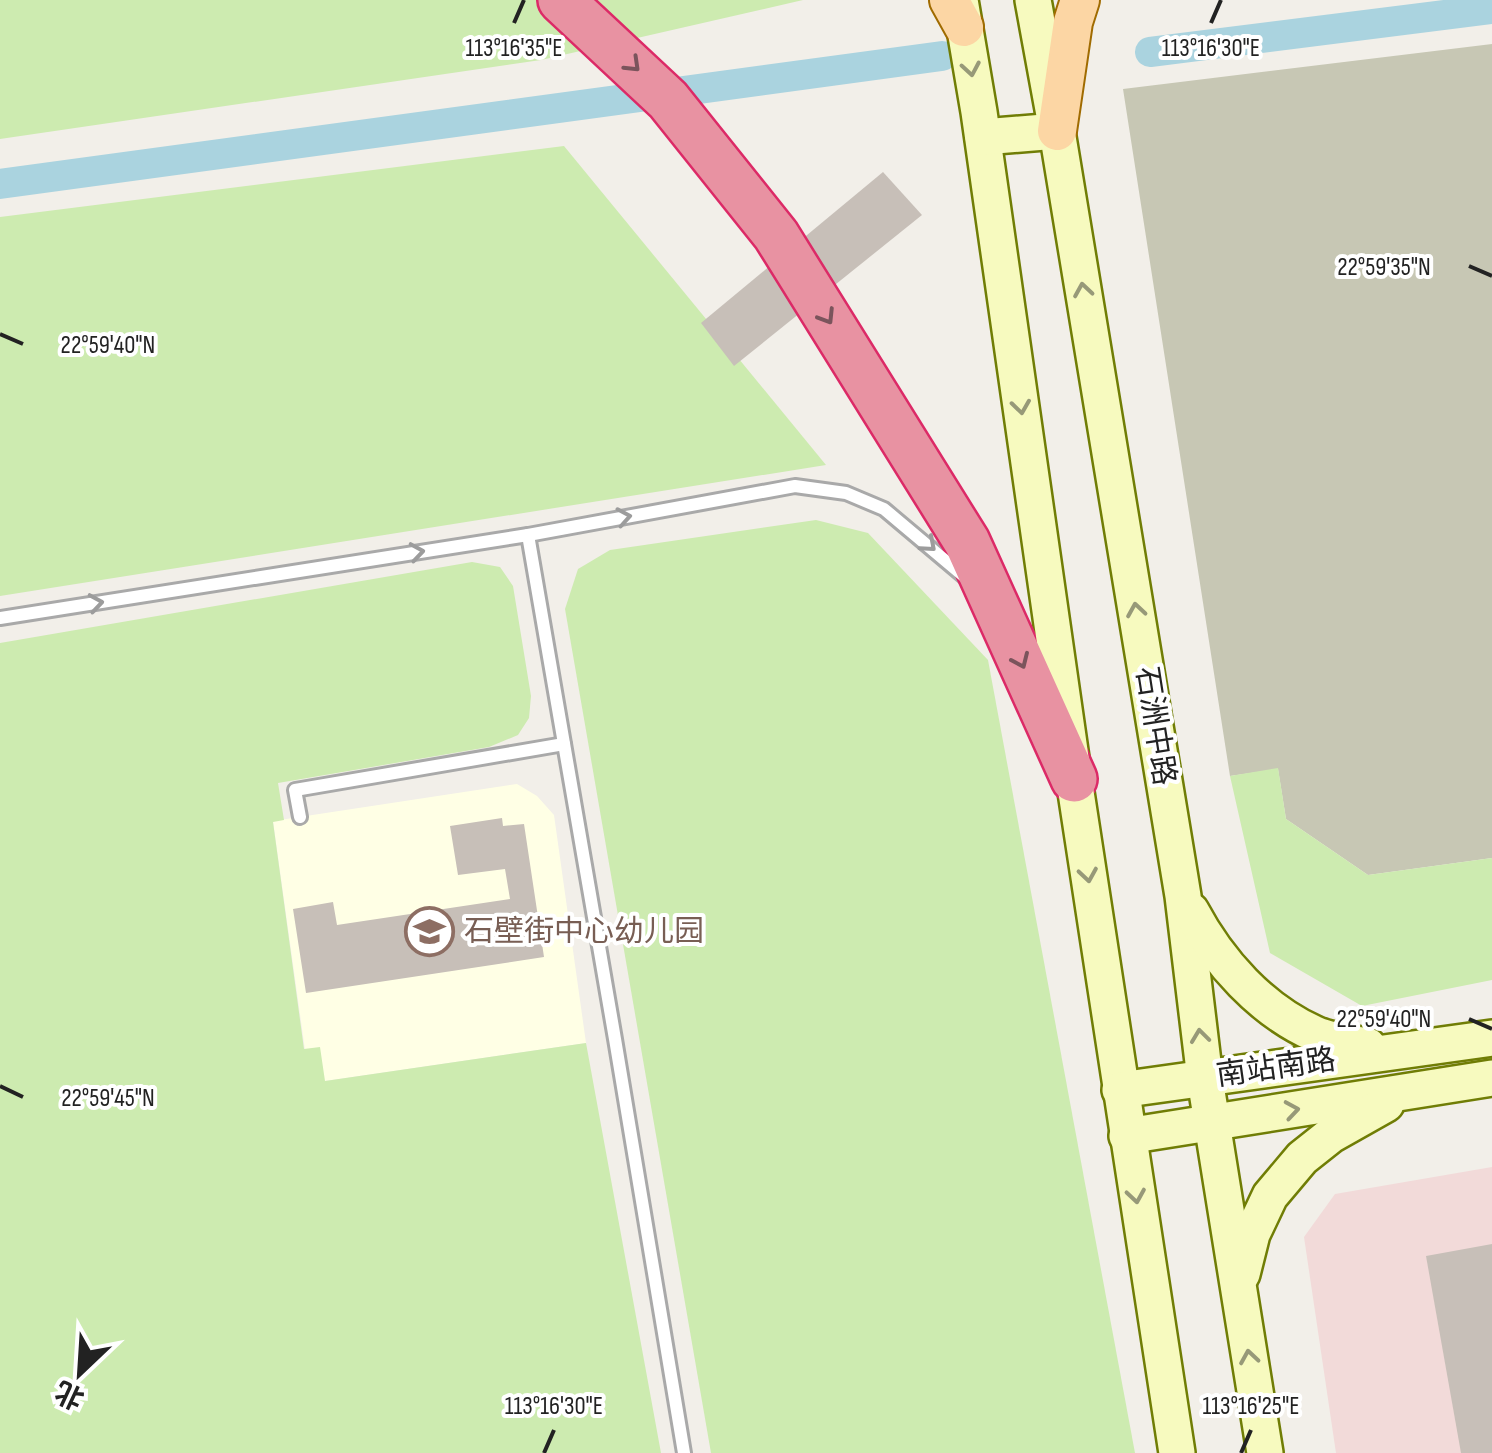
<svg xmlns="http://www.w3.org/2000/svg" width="1492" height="1453" viewBox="0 0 1492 1453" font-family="'Sofia Sans Condensed','Noto Sans SC',sans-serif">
<rect width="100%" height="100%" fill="#f2efe9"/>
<!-- commercial -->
<path fill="#f2dad9" d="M1492 1167V1453H1336L1304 1237 1335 1194Z"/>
<!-- education -->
<path fill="#ffffe5" d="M517 784 537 796 554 815 586 1043 325 1081 305 1050 273 821Z"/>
<!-- construction -->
<path fill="#c7c7b4" d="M1492 44V858L1368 875 1286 819 1278 769 1230 776 1123 89Z"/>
<!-- grass -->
<g fill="#cdebb0">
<path d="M0 0H803L541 60 0 139Z"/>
<path d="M564 146 826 465 0 596V217Z"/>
<path d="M816 520 868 533 988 660 1135 1453H711L565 609 578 569 610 550Z"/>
<path d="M472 562 500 567 513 586 531 696 529 718 518 735 489 747 278 783 284 820 273 822 304 1049 320 1047 325 1081 586 1043 661 1453H0V643Z"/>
<path d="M1278 768 1286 819 1368 875 1492 858V980L1362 1006 1270 953 1230 776Z"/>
</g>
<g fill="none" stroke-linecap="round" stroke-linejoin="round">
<!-- canal -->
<g stroke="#aad3df" stroke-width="30">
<path d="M1150 52 1492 9"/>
<path d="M0 184 942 56"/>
</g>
</g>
<!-- building -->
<g fill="#c7bfb8">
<path d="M883 172 922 215 734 366 701 323Z"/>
<path d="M502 818 503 826 524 824 544 957 306 993 293 909 333 902 337 925 510 899 505 869 458 875 450 826Z"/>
<path d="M1492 1244V1453H1461L1426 1256Z"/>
</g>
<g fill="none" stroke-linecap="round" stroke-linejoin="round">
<defs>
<g id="lane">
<path d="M528 535 615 1039 684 1453"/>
<path d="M0 618 528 535 795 486 846 493 884 509 966 578"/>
<path d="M300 817 295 790 564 744"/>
</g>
<g id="secondary">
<path d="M960 0 979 112 1074 779 1177 1453"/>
<path d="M1033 0 1057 131 1183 896 1205 1079 1265 1453"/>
<path d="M983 137 1057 131"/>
<path d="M1191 911C1218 962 1261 1010 1315 1034 1331 1041 1351 1043 1368 1046"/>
<path d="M1120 1090 1492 1038"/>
<path d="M1127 1136 1492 1078"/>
<path d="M1242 1274 1252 1234 1270 1196 1302 1158 1331 1135 1386 1104"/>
</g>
<g id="primary">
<path d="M949 0 964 27"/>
<path d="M1057 131 1073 22 1080 0"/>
</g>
<path id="highway" d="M561 0 668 100 776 235 967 542 1074 779"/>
</defs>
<!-- lane casing -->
<use href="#lane" stroke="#a9a9a9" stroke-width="18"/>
<!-- secondary casing -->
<use href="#secondary" stroke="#707d05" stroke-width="40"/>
<!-- primary casing -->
<use href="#primary" stroke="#a06b00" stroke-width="42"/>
<!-- highway casing -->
<use href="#highway" stroke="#dc2a67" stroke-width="50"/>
<!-- lane -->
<use href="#lane" stroke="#fff" stroke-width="12"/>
<!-- secondary -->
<use href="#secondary" stroke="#f7fabf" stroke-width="35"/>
<!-- primary -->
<use href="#primary" stroke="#fcd6a4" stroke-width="38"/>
<!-- highway -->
<use href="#highway" stroke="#e892a2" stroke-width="45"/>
</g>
<!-- one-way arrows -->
<defs><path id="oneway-chevron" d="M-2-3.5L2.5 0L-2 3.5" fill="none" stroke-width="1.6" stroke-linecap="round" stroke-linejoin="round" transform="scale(2.5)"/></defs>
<g stroke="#7b545c">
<use href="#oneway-chevron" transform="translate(633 65) rotate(44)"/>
<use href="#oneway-chevron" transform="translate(827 317) rotate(58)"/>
<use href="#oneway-chevron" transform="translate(1021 661) rotate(66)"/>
</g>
<g stroke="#979978">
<use href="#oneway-chevron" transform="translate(971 69) rotate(80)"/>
<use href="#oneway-chevron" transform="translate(1083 290) rotate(-99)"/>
<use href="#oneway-chevron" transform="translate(1021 407) rotate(82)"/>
<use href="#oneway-chevron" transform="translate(1136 610) rotate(-99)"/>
<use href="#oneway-chevron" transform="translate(1088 875) rotate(81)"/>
<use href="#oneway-chevron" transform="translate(1200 1036) rotate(-97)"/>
<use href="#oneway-chevron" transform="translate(1292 1110) rotate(-9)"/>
<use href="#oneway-chevron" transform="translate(1136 1196) rotate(81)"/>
<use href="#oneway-chevron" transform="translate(1249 1357) rotate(-99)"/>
</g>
<g stroke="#9c9c9c">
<use href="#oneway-chevron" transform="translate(624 517) rotate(-10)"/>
<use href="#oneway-chevron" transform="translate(929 545) rotate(41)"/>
<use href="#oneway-chevron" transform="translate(417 552) rotate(-9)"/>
<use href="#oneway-chevron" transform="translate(96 603) rotate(-9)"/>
</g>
<!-- ticks -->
<path fill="none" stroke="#222" stroke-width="4" d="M514 23 524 0M1211 23 1221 0M1469 266 1492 276M0 334 23 344M1469 1019 1492 1029M0 1086 23 1097M544 1453 554 1430M1241 1453 1251 1430"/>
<!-- icons -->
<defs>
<symbol id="school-ring" viewBox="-11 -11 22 22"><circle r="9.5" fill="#fff" stroke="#8d6e63" stroke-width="1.5"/><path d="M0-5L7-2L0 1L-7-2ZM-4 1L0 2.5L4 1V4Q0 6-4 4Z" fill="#8d6e63"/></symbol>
</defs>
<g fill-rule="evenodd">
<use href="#school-ring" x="402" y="904" width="55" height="55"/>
</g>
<g text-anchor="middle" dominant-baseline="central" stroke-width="8" stroke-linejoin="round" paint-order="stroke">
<!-- street labels -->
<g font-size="30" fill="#222" stroke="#fff">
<text transform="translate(1155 726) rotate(81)">石洲中路</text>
<text transform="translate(1276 1068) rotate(-8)">南站南路</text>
</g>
<!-- education labels -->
<g font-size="30" fill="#785e54" stroke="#fff" text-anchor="start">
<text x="464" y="932">石壁街中心幼儿园</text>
</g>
</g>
<g font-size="25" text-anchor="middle" fill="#222" stroke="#fff" stroke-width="8" stroke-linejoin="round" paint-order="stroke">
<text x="514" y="56">113°16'35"E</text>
<text x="1211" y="56">113°16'30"E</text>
<text x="1384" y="275">22°59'35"N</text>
<text x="108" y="353">22°59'40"N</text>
<text x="1384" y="1027">22°59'40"N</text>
<text x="108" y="1106">22°59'45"N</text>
<text x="554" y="1414">113°16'30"E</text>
<text x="1251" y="1414">113°16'25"E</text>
</g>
<!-- north arrow -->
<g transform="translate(80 1373) rotate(205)" stroke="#ffffff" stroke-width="8" paint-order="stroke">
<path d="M0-8L18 38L0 25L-18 38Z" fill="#222222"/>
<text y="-15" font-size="28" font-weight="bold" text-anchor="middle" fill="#222222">北</text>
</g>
</svg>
